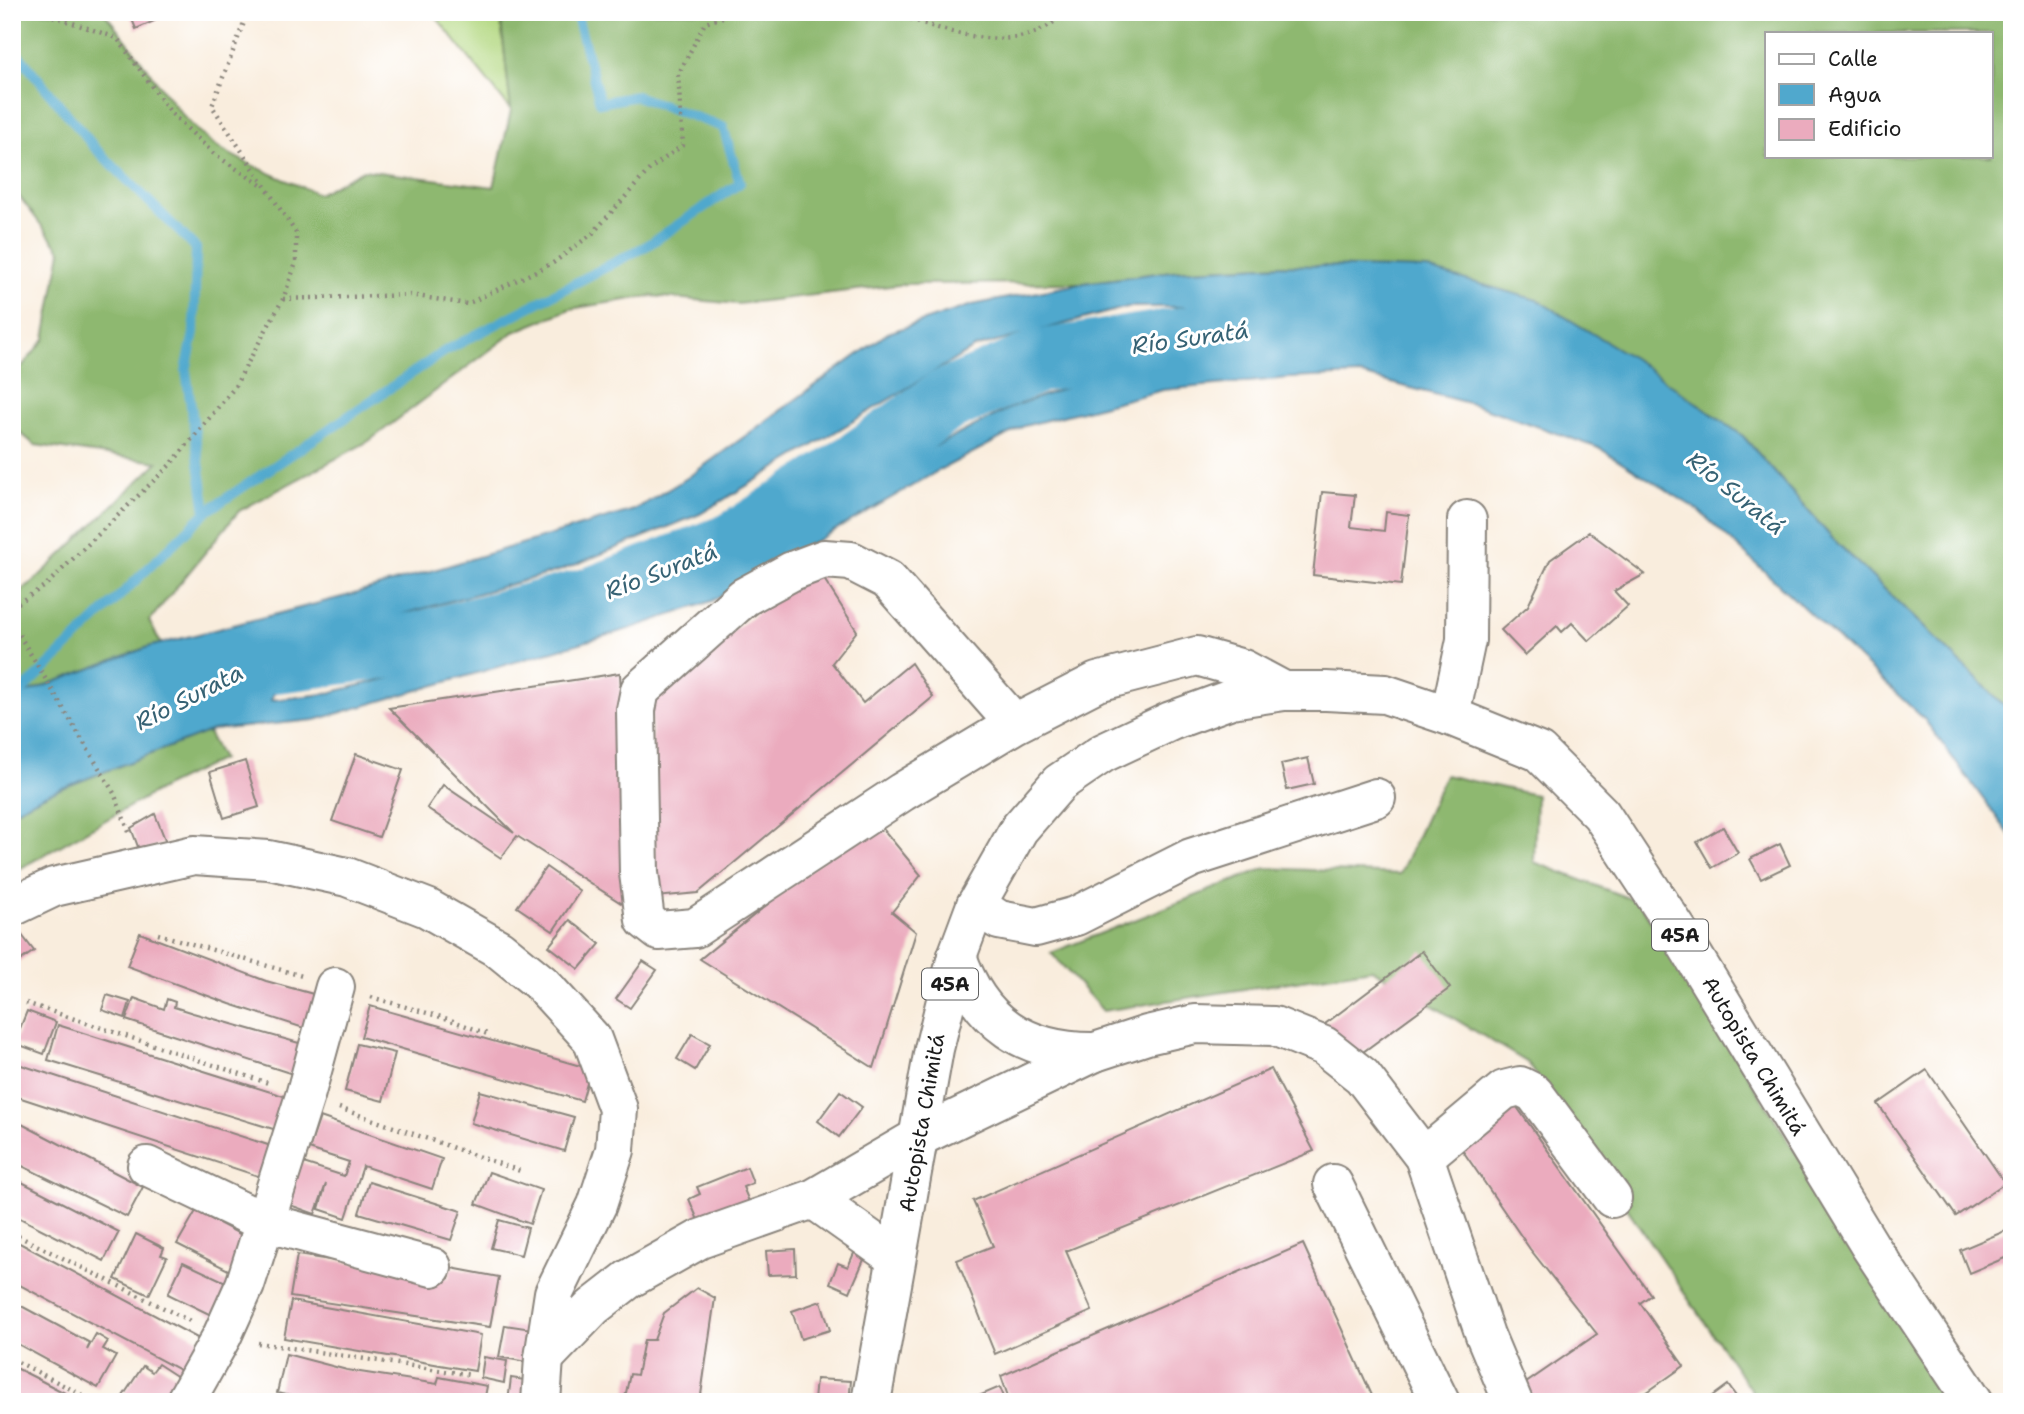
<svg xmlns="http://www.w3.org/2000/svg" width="2024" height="1414" viewBox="0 0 2024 1414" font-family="'Shantell Sans',sans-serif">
<rect width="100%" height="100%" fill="#fff"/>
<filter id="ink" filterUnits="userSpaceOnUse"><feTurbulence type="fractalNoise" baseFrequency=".0143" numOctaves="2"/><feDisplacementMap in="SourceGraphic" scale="14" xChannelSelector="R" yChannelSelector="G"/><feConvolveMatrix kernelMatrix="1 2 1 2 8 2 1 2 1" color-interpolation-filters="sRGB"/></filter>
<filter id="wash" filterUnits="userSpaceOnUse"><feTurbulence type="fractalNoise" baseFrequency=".00686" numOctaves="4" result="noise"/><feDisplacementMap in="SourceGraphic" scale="28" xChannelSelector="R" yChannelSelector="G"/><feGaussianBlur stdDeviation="1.57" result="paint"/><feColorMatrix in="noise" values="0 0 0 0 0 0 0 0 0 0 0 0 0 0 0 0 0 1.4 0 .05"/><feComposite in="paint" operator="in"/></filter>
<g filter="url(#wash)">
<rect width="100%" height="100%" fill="#f9eddd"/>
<!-- green -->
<path fill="#b3d881" stroke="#687a4e" stroke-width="2" d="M432 12H500L511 110Z"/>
<!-- forest -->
<g fill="#8eb86f" stroke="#556a46" stroke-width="2" fill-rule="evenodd">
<path d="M12 12H103C140 51 177 123 221 149 251 167 287 180 318 194L363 170 494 187 511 110 500 12H2012V713L1831 537 1743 436 1284 265 1172 271 1084 283 907 284 738 304 651 296 570 309 514 332 369 441 239 511 149 621 222 759 166 786 12 873V596L33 582 158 462 35 445 12 426V378L45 339 61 251 12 187ZM1767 33H1991V156H1767Z"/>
<path d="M1445 775 1536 795 1534 862 1639 902 1952 1402H1759L1528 1063 1372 969 1103 1011 1051 953 1266 868 1400 874Z"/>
</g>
<!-- water -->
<path fill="#50a8cd" stroke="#366274" stroke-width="2" fill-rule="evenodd" d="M1284 265 1427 269 1537 300 1633 358 1743 436 1831 537 2012 713V838L1924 719 1698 510 1599 448 1476 405 1361 375 1290 378 1163 390 1024 426 938 471 712 601 629 629 315 720 213 730 47 794 12 812V698L148 647 354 594 634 510 687 478 888 333 972 305 1084 283 1172 271ZM1128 307H1272L1366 318 1517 363 1419 357 1320 344 1203 359 1070 386 1014 406 893 467 798 532 686 591 537 642 324 694 271 700 294 652 390 618 562 570 700 514 974 348Z"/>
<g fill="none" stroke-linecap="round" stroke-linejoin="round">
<!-- stream -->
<g stroke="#50a8cd" stroke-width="10">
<path d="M12 47 95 148 196 248 194 333 186 371 206 512"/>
<path d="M12 701 206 512 445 351 648 245 740 183 723 127 636 96 600 103 576 12"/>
</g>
<!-- river -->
<path stroke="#50a8cd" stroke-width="63" d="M208 686 248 665 420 643 590 599 733 544 839 476 945 401 1039 361 1250 328 1497 355 1564 382"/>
</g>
<g id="blocks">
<!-- building -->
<g fill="#ebabbe">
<path d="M129 12H158L161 18 136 29Z"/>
<path d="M1322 492 1355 495 1351 527 1384 531 1386 512 1409 515 1401 585 1313 575Z"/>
<path d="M1589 532 1645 574 1614 591 1628 606 1589 641 1572 623 1562 632 1557 626 1525 655 1501 630 1528 606 1550 560Z"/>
<path d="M817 568 857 631 832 663 863 703 911 663 933 697 698 893 656 897 651 693Z"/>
<path d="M620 673 632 910 517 836 501 858 427 808 443 785 514 833 389 708Z"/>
<path d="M356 754 403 770 379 837 332 821Z"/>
<path d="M1308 758 1314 784 1287 790 1281 764Z"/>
<path d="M245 761 259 807 224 818 210 772Z"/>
<path d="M155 814 166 842 140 852 131 828Z"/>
<path d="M874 818 921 875 892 912 916 932 874 1068 700 959Z"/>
<path d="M1723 827 1738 853 1712 868 1697 842Z"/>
<path d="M1780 844 1790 865 1761 879 1750 859Z"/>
<path d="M546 867 580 891 553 931 517 907Z"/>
<path d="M570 920 600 944 579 969 549 946Z"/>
<path d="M12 922 34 951 12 966Z"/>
<path d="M140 933 266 981 324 997 313 1031 230 1004 127 966Z"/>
<path d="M1422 951 1450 988 1352 1060 1325 1024Z"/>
<path d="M643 961 657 970 630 1008 616 999Z"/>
<path d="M107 995 130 1002 125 1018 102 1010Z"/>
<path d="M134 998 164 1009 167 999 175 1002 174 1007 193 1013 313 1047 305 1078 126 1020Z"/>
<path d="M370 1006 591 1069 582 1101 361 1037Z"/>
<path d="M27 1011 56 1022 44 1054 14 1043Z"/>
<path d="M58 1025 293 1099 283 1132 48 1060Z"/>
<path d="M692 1034 710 1044 695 1070 677 1059Z"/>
<path d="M357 1044 395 1053 383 1101 345 1091Z"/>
<path d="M15 1063 274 1147 264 1178 12 1095Z"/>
<path d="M1271 1069 1314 1151 1066 1251 1092 1311 995 1354 957 1260 993 1246 973 1201Z"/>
<path d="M1927 1070 2005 1183 1956 1216 1878 1104Z"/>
<path d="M480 1091 574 1117 564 1151 471 1123Z"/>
<path d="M840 1091 862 1107 839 1137 818 1121Z"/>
<path d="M1509 1096 1651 1295 1640 1303 1684 1366 1633 1402H1524L1516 1390 1597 1334 1530 1249 1452 1135Z"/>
<path d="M320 1117 442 1159 432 1189 363 1166 346 1218 319 1209 326 1184 315 1214 279 1201 294 1160 344 1176 349 1162 309 1149Z"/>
<path d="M12 1119 143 1187 127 1217 12 1161Z"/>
<path d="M747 1167 753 1183 743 1187 753 1211 700 1225 689 1199 700 1194 697 1187Z"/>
<path d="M489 1172 541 1190 530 1224 476 1204Z"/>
<path d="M12 1177 119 1232 104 1261 18 1217 12 1224Z"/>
<path d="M369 1182 461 1211 451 1240 359 1213Z"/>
<path d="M196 1211 255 1242 238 1275 177 1244Z"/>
<path d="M499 1220 528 1228 521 1255 491 1248Z"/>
<path d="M2012 1228V1255L1969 1273 1960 1250Z"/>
<path d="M136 1234 164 1248 161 1255 167 1257 149 1295 115 1279Z"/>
<path d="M12 1239 201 1340 185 1373 12 1281Z"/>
<path d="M858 1244 869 1248 850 1292 830 1283 838 1263 848 1267Z"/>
<path d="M1303 1244 1375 1402H1010L1001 1376Z"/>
<path d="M795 1249 796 1274 768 1275 766 1251Z"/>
<path d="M297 1255 449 1278 451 1268 499 1277 490 1327 290 1297Z"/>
<path d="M183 1262 232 1285 213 1316 168 1294Z"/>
<path d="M697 1288 715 1298 700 1402H624L630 1374 637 1375 644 1340H654L664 1313Z"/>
<path d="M12 1301 90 1343 87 1350 96 1334 108 1341 103 1349 116 1356 98 1388 12 1341Z"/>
<path d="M291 1301 481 1335 475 1371 284 1338Z"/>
<path d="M821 1301 830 1330 801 1339 792 1311Z"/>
<path d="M505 1325 532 1329 527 1362 499 1357Z"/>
<path d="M286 1354 347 1370 437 1384 439 1377 487 1386 484 1402H318L277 1393Z"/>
<path d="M484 1357 507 1361 504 1383 481 1378Z"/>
<path d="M158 1364 181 1379 166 1402 121 1399 143 1366 152 1372Z"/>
<path d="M12 1366 34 1377 82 1402H12Z"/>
<path d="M511 1378 532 1381 529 1402H508Z"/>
<path d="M816 1379 851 1381 849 1402 814 1401Z"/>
<path d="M1728 1385 1740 1402H1705Z"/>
<path d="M1000 1387 1006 1402H976L974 1398Z"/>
</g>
</g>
</g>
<g filter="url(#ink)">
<use href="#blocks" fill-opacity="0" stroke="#8a847c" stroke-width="2"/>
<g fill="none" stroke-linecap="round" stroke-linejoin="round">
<defs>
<g id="minor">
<path d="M1450 716 1466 640 1467 520"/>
<path d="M1015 724 888 580 851 561 824 559 792 571 744 597 640 690 636 710 639 873 645 920 659 931 695 928 902 792 1015 724 1097 682 1197 656 1243 669 1284 691"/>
<path d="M976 905 999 920 1036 927 1076 916 1191 858 1376 798"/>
<path d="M12 907 54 887 194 855 269 860 347 877 427 908 499 949 542 984 592 1039 618 1109 615 1150 597 1205 554 1293 544 1358 541 1402"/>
<path d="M957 956C979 1022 1025 1053 1095 1052"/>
<path d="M1424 1157 1504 1090 1520 1086 1534 1093 1612 1198"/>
<path d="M147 1166 264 1222 432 1267"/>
<path d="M1333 1184 1440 1402"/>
<path d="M813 1199 896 1258"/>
<path d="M544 1358 593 1307 629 1279 700 1239 813 1199 921 1136 1095 1052 1147 1035 1195 1024 1274 1026 1324 1046 1362 1076 1424 1157 1485 1335 1513 1402"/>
<path d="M185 1402 222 1336 245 1285 305 1096 335 987"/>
</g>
<path id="highway" d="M871 1402 934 1049 957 956 976 905 1019 829 1059 783 1103 753 1171 721 1231 699 1284 691H1326L1385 694 1450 716 1539 752 1601 814 1680 934 1870 1246 1974 1402"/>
</defs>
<!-- minor casing -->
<use href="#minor" stroke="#8a847c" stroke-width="42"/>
<!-- highway casing -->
<use href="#highway" stroke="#8a847c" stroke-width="42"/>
<!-- path -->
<g stroke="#8a847c" stroke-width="4.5" stroke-dasharray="2 5" stroke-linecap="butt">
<path d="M40 12 117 38 171 113 214 154 264 187"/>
<path d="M891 12C944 31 1021 61 1064 12"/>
<path d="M283 299 410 295 467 304 553 263 593 233 650 169 683 145 678 75 705 23 738 12"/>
<path d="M12 607 46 585 172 463 234 388 283 299 296 263V233L212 106 248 12"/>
<path d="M12 623 114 793 129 832"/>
<path d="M158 934 302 976"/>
<path d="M371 997 448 1019 490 1035"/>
<path d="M26 1003 271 1084"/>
<path d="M339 1108 523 1172"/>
<path d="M12 1233 190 1321"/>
<path d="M258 1343 472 1375"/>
<path d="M12 1359 96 1402"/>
</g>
<!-- minor -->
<use href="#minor" stroke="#fff" stroke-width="38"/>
<!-- highway -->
<use href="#highway" stroke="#fff" stroke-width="38"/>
</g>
</g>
<g text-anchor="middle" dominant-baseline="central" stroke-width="6" stroke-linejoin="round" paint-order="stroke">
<!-- shield labels -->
<g fill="#fff" stroke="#606060" stroke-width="2">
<rect x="1652" y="919.5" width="56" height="31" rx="5"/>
<rect x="922" y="968.5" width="56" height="31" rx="5"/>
</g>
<g font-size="19" font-weight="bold" fill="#1c1c1c">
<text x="1680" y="935">45A</text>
<text x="950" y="984">45A</text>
</g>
<!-- street labels -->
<g font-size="21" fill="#1c1c1c" stroke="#fff">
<text transform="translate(1754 1056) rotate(59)">Autopista Chimitá</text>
<text transform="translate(922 1123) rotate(-80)">Autopista Chimitá</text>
</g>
<!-- water labels -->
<g font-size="23" font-style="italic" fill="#366274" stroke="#fff">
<text transform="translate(1190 338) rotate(-8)">Río Suratá</text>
<text transform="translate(1736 493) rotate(39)">Río Suratá</text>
<text transform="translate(661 571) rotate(-21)">Río Suratá</text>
<text transform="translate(189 697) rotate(-27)">Río Surata</text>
</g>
</g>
<!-- margin -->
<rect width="2024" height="1414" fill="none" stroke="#fff" stroke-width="42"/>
<!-- legend -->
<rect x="1765" y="32" width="228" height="126" fill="#ffffff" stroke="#a4a4a4" stroke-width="2"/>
<rect x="1779" y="54" width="35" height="10" fill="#ffffff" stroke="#a4a4a4" stroke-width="2"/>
<text x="1828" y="66" font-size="21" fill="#1c1c1c">Calle</text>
<rect x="1779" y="84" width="35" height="21" fill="#50a8cd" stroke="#a4a4a4" stroke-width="2"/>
<text x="1828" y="102" font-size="21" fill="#1c1c1c">Agua</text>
<rect x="1779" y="119" width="35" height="21" fill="#ebabbe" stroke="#a4a4a4" stroke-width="2"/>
<text x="1828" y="136" font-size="21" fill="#1c1c1c">Edificio</text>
</svg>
